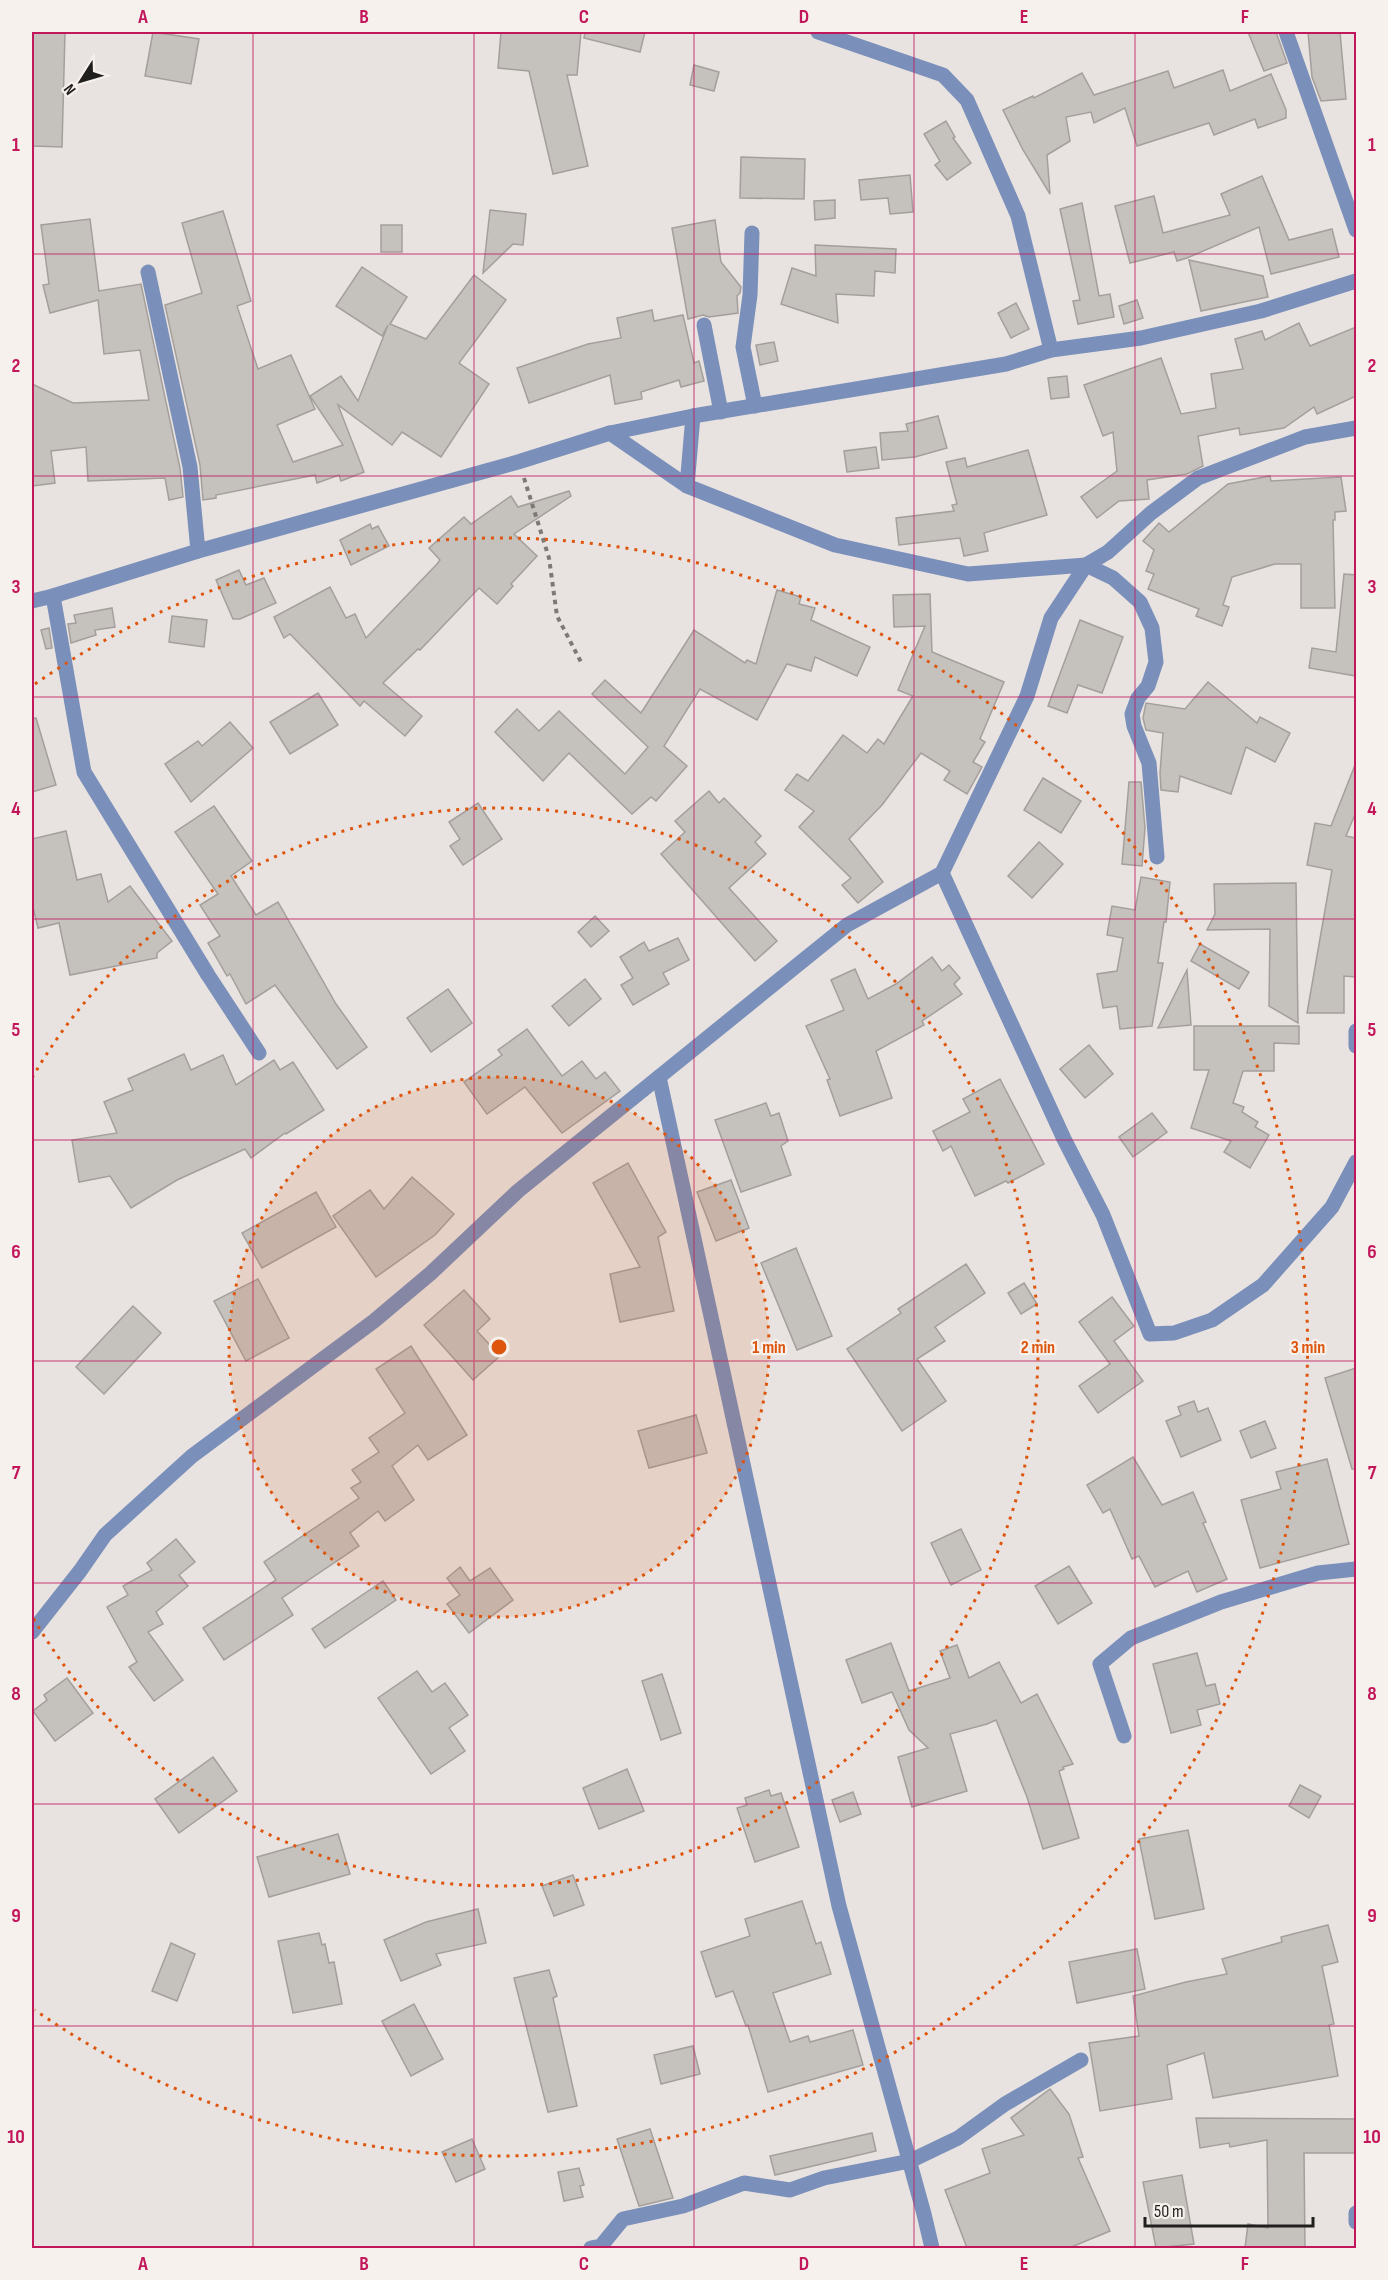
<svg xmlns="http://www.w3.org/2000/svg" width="1388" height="2280" viewBox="0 0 1388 2280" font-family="'Sofia Sans Condensed',sans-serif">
<rect width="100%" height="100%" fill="#e8e3e0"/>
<!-- building -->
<g fill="#c5c1bd" stroke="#a49f9c" stroke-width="1.5">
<path d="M32 32H65L62 147 32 146Z"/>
<path d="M153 32 199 39 191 84 145 76Z"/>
<path d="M501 32H581L577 75H567L588 166 553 174 529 71 498 68Z"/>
<path d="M585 32H645L640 52 584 38Z"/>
<path d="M1248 32H1276L1287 63 1264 71Z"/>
<path d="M1308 32H1340L1346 99 1321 101 1312 77Z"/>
<path d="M694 65 719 72 714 91 690 85Z"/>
<path d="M1223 70 1230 91 1271 74 1286 110V118L1258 128 1255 119 1214 135 1209 123 1137 146 1125 108 1094 123 1091 112 1066 117 1070 141 1047 155 1050 194 1023 150 1003 110 1033 96 1034 98 1082 73 1094 95 1168 71 1174 88Z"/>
<path d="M946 121 955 137 953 138 971 163 947 180 935 165 940 161 924 134Z"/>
<path d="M741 157 805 159 804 199 740 198Z"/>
<path d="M910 175 913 212 890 214 888 198 861 200 859 180Z"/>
<path d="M1262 176 1289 240 1332 229 1339 257 1271 274 1259 227 1187 258 1177 261 1174 252 1130 263 1115 206 1154 196 1163 233 1230 215 1221 194Z"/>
<path d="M835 200V218L815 220 814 201Z"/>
<path d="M1082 203 1099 296 1110 294 1114 317 1078 324 1073 301 1080 300 1060 209Z"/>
<path d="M490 210 526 214 523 245 513 244 483 273Z"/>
<path d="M223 211 251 301 237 306 258 369 291 355 315 409 277 425 293 462 343 445 310 396 341 376 358 401 388 325 382 336 336 306 362 267 407 297 390 324 426 339 474 275 506 300 459 363 489 384 441 457 402 432 392 445 338 405 364 472 341 481 339 475 317 483 315 475 216 495V498L203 500 200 465 165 305 202 293 182 223Z"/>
<path d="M90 219 99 291 141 284 180 468 183 497 169 500 165 478 88 481 86 447 51 451 55 483 33 486 32 473V384L73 403 149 400 140 350 104 354 98 300 50 313 43 285 49 284 41 225Z"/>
<path d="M715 220 721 262 741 287 740 293 737 296 738 313 709 317 703 315 688 319 672 228Z"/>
<rect x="381" y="225" width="21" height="27"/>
<path d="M815 245 896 249 895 273 875 271 874 296 836 294 838 323 781 304 792 268 816 276Z"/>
<path d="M1189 260 1263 276 1268 297 1201 311Z"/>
<path d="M1137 300 1143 318 1124 324 1119 306Z"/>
<path d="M1016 303 1029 329 1011 338 998 313Z"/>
<path d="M652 310 654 321 683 315 694 363 699 361 704 381 681 387 679 380 641 392 642 399 615 404 610 375 529 403 517 368 588 344 621 338 617 318Z"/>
<path d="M1299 323 1310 346 1356 327V396L1317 414 1314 407 1284 428 1240 435 1239 428 1198 436 1203 466 1187 474 1147 480 1149 499 1119 501 1097 518 1081 497 1117 471 1113 432 1103 436 1084 385 1161 358 1181 414 1216 408 1211 374 1243 369 1235 339 1262 331 1265 340Z"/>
<path d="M774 342 778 361 760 365 756 345Z"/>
<path d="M1067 376 1069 397 1051 399 1048 378Z"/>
<path d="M938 416 947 448 915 457 882 460 880 433 908 431 906 424Z"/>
<path d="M876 447 879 468 847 472 844 451Z"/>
<path d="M1028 450 1047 515 984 533 988 551 964 556 960 538 899 545 896 518 954 511 952 505 957 504 946 462 965 458 967 467Z"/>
<path d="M1270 476 1271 481 1341 477 1346 511 1335 512V520H1333L1335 608H1301V564H1275L1232 577 1223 605 1229 607 1222 626 1196 616 1199 609 1148 589 1154 574 1146 571 1154 550 1143 541 1159 523 1169 532 1228 484Z"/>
<path d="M569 491 571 496 514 534 537 556 511 584 513 586 497 604 479 588 420 650 418 649 383 683 422 716 405 736 364 701 360 706 290 634 284 638 274 617 330 587 346 618 355 614 366 638 437 564 440 560 429 548 464 517 471 524 511 496 518 507Z"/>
<path d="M370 524 372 529 378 526 389 546 351 565 340 540Z"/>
<path d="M239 570 246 585 264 578 276 603 240 619H233L216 580Z"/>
<path d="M1344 574 1356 575V676L1309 668 1312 648 1336 652Z"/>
<path d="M777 590 801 597 799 604 815 608 811 620 870 647 857 676 815 657 811 671 787 664 757 720 700 689 664 746 687 766 656 801 651 797 632 814 569 753 543 781 495 732 517 709 539 731 559 711 625 774 648 747 592 694 605 680 641 713 694 630 745 663 747 660 756 664Z"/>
<path d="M930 594 932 652 1004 682 980 739 985 742 973 762 982 767 967 794 944 780 950 771 921 753 882 805 849 839 883 882 858 903 842 885 851 878 799 827 814 811 785 790 797 774 808 781 843 735 867 753 878 739 884 744 913 696 898 690 925 626 894 627 893 595Z"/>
<path d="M112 608 115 627 95 630 96 635 71 643 68 624 76 623 74 615Z"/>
<path d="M172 616 207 620 204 647 169 642Z"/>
<path d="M1080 620 1123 637 1102 693 1078 685 1067 713 1048 706Z"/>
<path d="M49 628 52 648 46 649 41 630Z"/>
<path d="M1208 682 1257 723 1260 717 1290 733 1275 762 1246 747 1231 794 1180 776 1178 792 1161 790 1160 773 1163 733 1146 730 1143 718 1146 703 1185 709Z"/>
<path d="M318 693 338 725 290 754 270 722Z"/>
<path d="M36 718 56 785 32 792V719Z"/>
<path d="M230 722 253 748 191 802 165 764 198 741 202 746Z"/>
<path d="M1355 765 1356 812 1346 836 1356 838V977L1344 976V1013H1307L1332 870 1307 865 1315 823 1331 826Z"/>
<path d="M1043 778 1081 801 1061 833 1024 810Z"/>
<path d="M1129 782H1141L1145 828 1142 866 1122 864Z"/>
<path d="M709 791 719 803 724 798 761 836 755 842 766 854 729 888 777 941 755 961 661 854 685 832 675 821Z"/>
<path d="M478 803 502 839 463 865 450 846 460 839 449 822Z"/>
<path d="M214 806 252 861 231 876 256 915 278 902 336 1004 367 1047 337 1069 275 985 246 1004 230 974 227 976 208 943 220 936 200 905 218 894 175 832Z"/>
<path d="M66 831 77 880 101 874 108 902 130 886 172 941 157 953V958L70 975 59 923 38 928 32 903V839Z"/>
<path d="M1039 842 1063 864 1032 898 1008 876Z"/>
<path d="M1141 877 1170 882 1166 922H1164L1158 963H1163L1152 1026 1120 1029 1117 1006 1103 1008 1097 974 1117 971 1123 938 1107 935 1112 906 1135 910Z"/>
<path d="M1296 883 1298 1023 1269 1006 1270 929 1207 930 1215 914 1214 884Z"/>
<path d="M595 916 609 931 591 947 578 932Z"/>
<path d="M678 938 689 960 663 973 669 984 633 1005 621 985 633 978 620 957 644 942 649 951Z"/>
<path d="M1200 944 1249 972 1239 989 1191 961Z"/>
<path d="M932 957 942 971 949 965 960 978 954 984 962 994 922 1021 924 1025 876 1051 892 1098 840 1116 827 1080 830 1079 806 1026 844 1010 831 980 855 969 868 999 896 984Z"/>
<path d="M1187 970 1191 1025 1158 1028Z"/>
<path d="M585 979 601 999 569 1026 552 1006Z"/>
<path d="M448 989 472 1023 431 1052 407 1018Z"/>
<path d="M1194 1026H1299V1044L1274 1043V1071H1243L1233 1103 1244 1107 1242 1112 1258 1122 1255 1127 1269 1135 1250 1168 1224 1152 1231 1141 1191 1128 1209 1070H1194Z"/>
<path d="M527 1029 562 1076 582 1061 596 1079 605 1072 620 1091 562 1133 525 1087 487 1114 464 1082 502 1055 498 1050Z"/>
<path d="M1089 1045 1113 1074 1085 1098 1060 1069Z"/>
<path d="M184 1054 191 1070 223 1055 236 1085 274 1060 280 1070 293 1062 324 1110 286 1134 285 1133 251 1158 245 1149 177 1180 131 1208 110 1176 79 1182 72 1140 117 1133 104 1102 133 1090 128 1079Z"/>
<path d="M1000 1079 1044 1164 1008 1183 1006 1181 975 1196 951 1146 943 1151 933 1131 970 1112 963 1099Z"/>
<path d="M766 1103 771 1116 779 1113 788 1141 781 1146 791 1175 741 1192 715 1120Z"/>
<path d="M1152 1113 1167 1132 1133 1157 1119 1137Z"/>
<path d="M628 1163 666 1232 658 1237 674 1311 620 1322 610 1274 640 1267 593 1183Z"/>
<path d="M412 1177 454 1214 435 1235 376 1277 333 1216 370 1190 384 1209Z"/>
<path d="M731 1180 749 1228 716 1241 697 1192Z"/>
<path d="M316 1192 336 1227 262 1268 242 1233Z"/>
<path d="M796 1248 832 1336 797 1350 761 1263Z"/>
<path d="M966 1264 985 1293 935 1327 945 1341 917 1359 946 1401 902 1431 847 1349 901 1313 898 1309Z"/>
<path d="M258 1279 289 1338 246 1361 214 1301Z"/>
<path d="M1024 1283 1037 1304 1021 1314 1008 1293Z"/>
<path d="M464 1290 490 1319 477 1331 500 1356 473 1380 424 1325Z"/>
<path d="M1112 1297 1134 1326 1114 1341 1143 1381 1098 1413 1079 1386 1110 1364 1079 1322Z"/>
<path d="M133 1306 161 1333 104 1394 76 1367Z"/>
<path d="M411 1346 467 1435 428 1460 418 1445 392 1466 414 1500 385 1521 378 1511 350 1533 359 1546 282 1598 293 1615 224 1660 203 1628 276 1580 264 1562 359 1498 351 1488 361 1482 352 1470 379 1452 369 1438 405 1413 376 1369Z"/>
<path d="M1356 1368V1469H1352L1325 1378Z"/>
<path d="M1194 1401 1198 1412 1208 1408 1221 1440 1181 1457 1166 1421 1181 1415 1178 1407Z"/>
<path d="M696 1415 707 1453 649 1468 638 1431Z"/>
<path d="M1265 1421 1276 1448 1251 1458 1240 1431Z"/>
<path d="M1133 1457 1162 1505 1193 1492 1206 1522 1203 1523 1227 1579 1197 1592 1188 1571 1155 1587 1139 1556 1132 1559 1110 1509 1103 1513 1087 1485Z"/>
<path d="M1327 1459 1349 1544 1260 1568 1241 1500 1281 1489 1276 1472Z"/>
<path d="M961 1529 981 1570 951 1585 931 1543Z"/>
<path d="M176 1539 195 1562 179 1575 188 1586 156 1612 163 1624 148 1632 183 1680 154 1701 129 1667 137 1662 107 1607 128 1595 123 1586 152 1570 147 1563Z"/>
<path d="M1069 1566 1092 1603 1058 1624 1035 1586Z"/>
<path d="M460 1567 470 1581 490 1568 513 1600 469 1633 447 1604 460 1595 447 1578Z"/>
<path d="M383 1581 396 1600 325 1648 312 1629Z"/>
<path d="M891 1643 909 1691 950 1678 940 1651 957 1645 969 1678 999 1662 1021 1703 1037 1694 1073 1764 1063 1767 1064 1769 1059 1771 1079 1838 1043 1849 1027 1797 996 1720 987 1724 950 1734 967 1791 912 1807 898 1757 928 1748 909 1730 892 1692 862 1703 846 1660Z"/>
<path d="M1197 1653 1206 1686 1215 1684 1220 1704 1197 1710 1201 1725 1171 1733 1153 1664Z"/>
<path d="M417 1671 432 1692 445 1683 468 1715 449 1728 465 1751 431 1774 378 1698Z"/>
<path d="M662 1674 681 1733 661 1740 642 1681Z"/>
<path d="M67 1678 93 1713 55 1741 33 1711 47 1700 44 1695Z"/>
<path d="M213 1757 237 1791 179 1833 155 1799Z"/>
<path d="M627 1769 644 1811 599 1829 583 1788Z"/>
<path d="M1300 1785 1321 1796 1309 1818 1289 1806Z"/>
<path d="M769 1790 771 1796 781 1793 799 1847 755 1862 737 1808 747 1805 745 1798Z"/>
<path d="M853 1792 861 1814 840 1822 832 1800Z"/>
<path d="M1188 1830 1204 1909 1155 1919 1139 1839Z"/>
<path d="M338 1834 350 1874 269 1897 257 1857Z"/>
<path d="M573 1875 584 1905 554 1916 542 1886Z"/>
<path d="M802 1901 816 1944 821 1942 831 1974 773 1993 790 2042 808 2036 810 2042 853 2030 863 2065 768 2092 748 2025 746 2026 733 1991 716 1997 701 1952 750 1936 745 1919Z"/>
<path d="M478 1909 486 1943 436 1954 441 1965 401 1981 384 1940 426 1922Z"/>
<path d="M1328 1925 1338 1962 1322 1966 1334 2024 1329 2025 1338 2076 1213 2098 1204 2053 1167 2065 1172 2099 1100 2111 1089 2043 1139 2036 1133 1996 1186 1982 1227 1974 1222 1959 1282 1942 1281 1937Z"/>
<path d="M319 1933 322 1945 325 1944 329 1963 334 1962 342 2004 293 2013 278 1941Z"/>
<path d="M171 1943 195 1954 177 2001 152 1991Z"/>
<path d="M1137 1949 1145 1989 1077 2003 1069 1962Z"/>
<path d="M549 1970 557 1996 553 1998 577 2106 548 2112 514 1978Z"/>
<path d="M414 2004 443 2059 411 2076 382 2021Z"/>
<path d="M693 2046 700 2074 661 2084 654 2055Z"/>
<path d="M1050 2089 1069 2114 1083 2157 1078 2158 1110 2231 1069 2248H967L945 2190 990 2173 982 2149 1024 2135 1011 2118Z"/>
<path d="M1196 2118 1356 2119V2153H1304L1305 2248H1245L1248 2224 1268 2228 1267 2140 1230 2147 1229 2143 1200 2148Z"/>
<path d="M650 2129 673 2198 639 2206 617 2139Z"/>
<path d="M872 2133 876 2151 775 2175 770 2156Z"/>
<path d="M472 2139 485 2169 456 2182 442 2152Z"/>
<path d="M579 2168 584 2185 580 2186 583 2197 564 2201 558 2172Z"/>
<path d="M1182 2175 1194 2244 1156 2248 1143 2182Z"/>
</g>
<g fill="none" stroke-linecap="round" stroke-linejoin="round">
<!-- path -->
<path stroke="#7c7977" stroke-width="4" stroke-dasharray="4.5 4.5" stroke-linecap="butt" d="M524 478 549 558 557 616 581 662"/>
<!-- minor -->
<g stroke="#7a8fb9" stroke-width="15">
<path d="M818 32 943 75 967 100 1018 216 1051 350"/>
<path d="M1286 32 1356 230"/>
<path d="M752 233 750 295 743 347 755 406"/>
<path d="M148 272 190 467 198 551"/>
<path d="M704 325 721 412"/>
<path d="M610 433 687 486 835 545 968 574 1086 565 1113 578 1140 602 1152 628 1156 662 1148 686 1138 698 1132 714 1134 726 1149 763 1157 857"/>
<path d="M687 486 693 416"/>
<path d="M53 596 84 772 208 975 259 1053"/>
<path d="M32 601 53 596 198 551 518 462 610 433 693 416 1006 364 1051 350 1141 338 1261 311 1356 281"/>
<path d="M942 873 1064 1139 1103 1215 1150 1334 1174 1333 1212 1320 1263 1285 1332 1207 1356 1162"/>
<path d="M1356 1031V1046"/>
<path d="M659 1077 839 1906 924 2214 932 2248"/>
<path d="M32 1632 80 1571 105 1535 192 1456 374 1321 431 1273 518 1191 847 925 942 873 1027 696 1051 618 1086 565 1108 552 1151 513 1198 478 1305 437 1356 428"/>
<path d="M1124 1736 1100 1664 1131 1638 1221 1602 1318 1573 1356 1569"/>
<path d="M1356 2213V2222"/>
<path d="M591 2248 601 2246 623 2219 683 2206 744 2183 790 2190 824 2178 910 2161 958 2138 1005 2104 1081 2060"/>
</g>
</g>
<!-- grid -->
<path fill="none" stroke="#c2185b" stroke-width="1.5" stroke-opacity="0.55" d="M253 32V2248M474 32V2248M694 32V2248M914 32V2248M1135 32V2248M32 254H1356M32 476H1356M32 697H1356M32 919H1356M32 1140H1356M32 1361H1356M32 1583H1356M32 1804H1356M32 2026H1356"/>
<!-- distance rings -->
<circle cx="499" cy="1347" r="270" fill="#de560d" fill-opacity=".12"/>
<g fill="none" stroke="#de560d" stroke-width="3" stroke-dasharray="3 6">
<circle cx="499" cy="1347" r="270"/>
<path d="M32 1078A539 539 0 1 1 32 1616"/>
<path d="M35 684A809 809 0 1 1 35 2010"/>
</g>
<circle cx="499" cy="1347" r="9" fill="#de560d" stroke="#f6f1ed" stroke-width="3"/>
<g font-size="18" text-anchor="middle" font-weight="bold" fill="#de560d" stroke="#f6f1ed" stroke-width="4.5" stroke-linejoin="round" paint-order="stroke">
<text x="769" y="1353">1 min</text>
<text x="1038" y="1353">2 min</text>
<text x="1308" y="1353">3 min</text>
</g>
<!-- border -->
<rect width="1388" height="2280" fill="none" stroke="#f6f1ed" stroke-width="66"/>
<!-- north arrow -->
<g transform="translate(81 81) rotate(233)" stroke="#f6f1ed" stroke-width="4.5" paint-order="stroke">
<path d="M0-4.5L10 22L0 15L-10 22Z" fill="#211f1e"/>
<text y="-9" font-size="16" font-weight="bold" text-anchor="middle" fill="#211f1e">N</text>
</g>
<!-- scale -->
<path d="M1145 2217v9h168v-9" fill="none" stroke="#211f1e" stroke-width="3"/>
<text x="1154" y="2217" font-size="18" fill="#211f1e" stroke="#f6f1ed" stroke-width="4.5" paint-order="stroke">50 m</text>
<rect x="33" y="33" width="1322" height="2214" fill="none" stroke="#c2185b" stroke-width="2"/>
<g font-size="20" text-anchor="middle" font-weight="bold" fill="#c2185b">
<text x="143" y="23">A</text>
<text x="364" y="23">B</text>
<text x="584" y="23">C</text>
<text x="804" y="23">D</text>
<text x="1024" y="23">E</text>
<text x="1245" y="23">F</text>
<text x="16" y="151">1</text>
<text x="1372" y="151">1</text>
<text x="16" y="372">2</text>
<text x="1372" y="372">2</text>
<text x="16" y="593">3</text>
<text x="1372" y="593">3</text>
<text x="16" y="815">4</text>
<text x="1372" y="815">4</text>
<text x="16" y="1036">5</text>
<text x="1372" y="1036">5</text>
<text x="16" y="1258">6</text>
<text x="1372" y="1258">6</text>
<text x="16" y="1479">7</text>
<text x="1372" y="1479">7</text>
<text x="16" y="1700">8</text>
<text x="1372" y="1700">8</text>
<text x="16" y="1922">9</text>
<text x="1372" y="1922">9</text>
<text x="16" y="2143">10</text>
<text x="1372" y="2143">10</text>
<text x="143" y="2270">A</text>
<text x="364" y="2270">B</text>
<text x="584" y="2270">C</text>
<text x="804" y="2270">D</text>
<text x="1024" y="2270">E</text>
<text x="1245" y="2270">F</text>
</g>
</svg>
